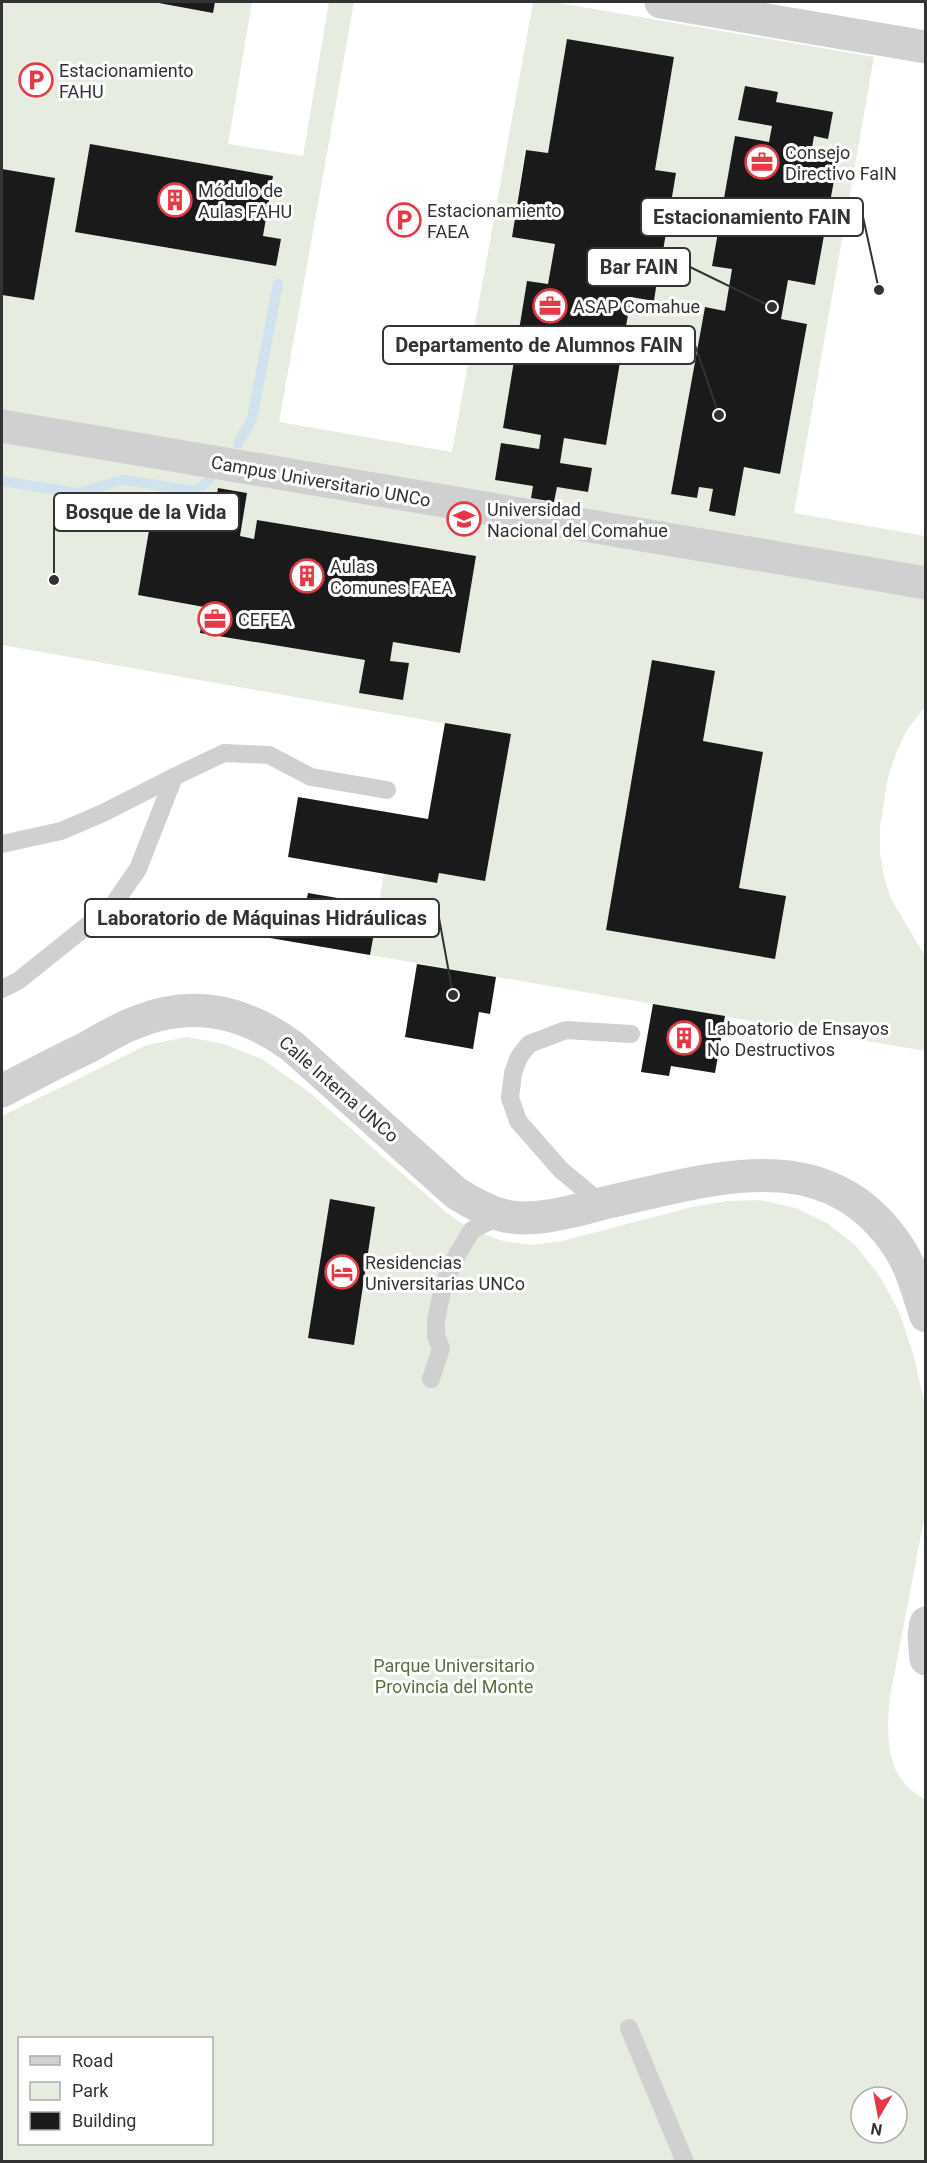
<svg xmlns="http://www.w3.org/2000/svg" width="927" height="2163" viewBox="0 0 927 2163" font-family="Roboto,sans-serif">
<rect width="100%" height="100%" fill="#fff"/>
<!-- green -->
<g fill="#e6ecdf" fill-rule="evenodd">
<path d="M2 2H156V3L213 13 215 2H252L228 144 303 156 329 2H354L279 422 452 452 533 2H553L874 57 794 513 925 536V707L906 731 896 754 888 777 880 827V852L884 877 891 899 925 956V1051L370 955 384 874 436 883 439 873 485 881 510 735 2 645V295L34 300 55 178 2 169ZM567 39 674 57 655 170 676 174 661 262 598 252 594 270 657 281 654 300 631 297 606 445 564 438 560 463 591 468 588 492 557 487 554 502 533 486 541 435 503 428 527 282 548 284 555 244 512 237 525 150 548 153ZM745 86 777 92 776 102 833 112 828 138 814 136 812 148 839 153 815 285 788 280 781 319 807 324 780 474 744 467 709 511 713 489 699 487 697 498 671 493 705 307 725 311 732 269 712 265 735 136 769 142 772 126 738 120ZM90 145 273 176 263 236 233 259 75 232ZM219 488 247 493 240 536 254 539 257 520 476 557 460 653 393 642 390 661 409 664 403 700 359 693 365 660 200 633 204 607 138 595 154 501 214 511Z"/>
<path d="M187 1037 224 1044 262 1059 309 1092 447 1213 472 1230 503 1241 532 1245 562 1241 692 1207 728 1201 760 1200 796 1208 827 1223 856 1246 881 1278 900 1314 914 1356 925 1407V1514L890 1697C886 1735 885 1780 925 1799V2161L2 2162V1116L147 1045ZM20 2038H212V2144H20ZM861 2097H897V2133H861Z"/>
</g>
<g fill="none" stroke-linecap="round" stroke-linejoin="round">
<!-- stream -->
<g stroke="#cfe2ee" stroke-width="10">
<path d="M238 443 252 419 278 284"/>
<path d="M2 481 78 493 123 480 196 491 209 480"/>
</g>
</g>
<!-- building -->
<g fill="#1a1a1a">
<path d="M153 2H215L213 13Z"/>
<path d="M567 39 674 57 655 170 676 173 661 263 598 252 594 270 657 281 654 301 631 297 606 445 564 438 560 463 592 468 588 492 557 487 554 502 531 498 533 486 495 480 501 443 539 449 541 435 503 428 527 281 548 284 555 244 512 237 526 150 548 153Z"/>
<path d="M745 86 778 92 776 102 833 112 828 139 814 136 812 148 839 153 815 285 788 280 781 319 807 324 780 474 744 467 735 516 709 511 713 489 699 487 697 498 671 494 705 307 725 311 732 269 712 266 735 136 769 142 772 126 738 120Z"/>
<path d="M90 144 273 176 263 236 281 239 276 266 75 232Z"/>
<path d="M2 169 55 178 34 300 2 295Z"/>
<path d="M218 488 247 493 240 536 254 539 257 520 476 556 460 653 393 642 390 661 409 663 403 700 359 693 365 660 200 633 204 607 138 595 154 501 214 511Z"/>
<path d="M652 660 715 671 703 741 763 752 739 888 786 896 775 959 606 930Z"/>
<path d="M445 723 511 734 485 881 439 873 437 883 288 857 298 797 428 819Z"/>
<path d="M308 893 379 905 370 955 264 937 267 917 302 923Z"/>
<path d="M417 964 496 977 490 1014 479 1012 473 1049 405 1037Z"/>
<path d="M653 1004 725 1016 715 1073 671 1066 669 1076 641 1072Z"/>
<path d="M330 1199 375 1207 354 1345 308 1338Z"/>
</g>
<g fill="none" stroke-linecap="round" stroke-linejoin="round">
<!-- lane -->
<g stroke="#d0d0d0" stroke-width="18">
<path d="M2 844 61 831 103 813 174 777"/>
<path d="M2 989 18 981 113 905 138 869 174 777 224 753 269 755 311 777 387 790"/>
<path d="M602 1204 561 1170 518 1121 510 1098 513 1073 519 1057 529 1044 566 1030 631 1034"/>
<path d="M431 1379 441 1348 436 1336V1320L443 1286 458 1253 472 1230 502 1215"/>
<path d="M629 2028 685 2162"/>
</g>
<!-- street -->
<g stroke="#d0d0d0" stroke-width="33">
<path d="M661 2 926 47"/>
<path d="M2 426 926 583"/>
<path d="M2 1091C30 1076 59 1061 88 1047 104 1038 120 1028 137 1022 194 999 246 1012 293 1047L456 1193C470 1202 484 1210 501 1215 535 1224 575 1210 609 1202 713 1179 828 1139 899 1248 912 1268 918 1293 926 1316"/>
<path d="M926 1623 924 1635 926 1659"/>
</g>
</g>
<!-- icons -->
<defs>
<symbol id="parking-ring" viewBox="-11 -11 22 22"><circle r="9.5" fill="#fff" stroke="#e63946" stroke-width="1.5"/><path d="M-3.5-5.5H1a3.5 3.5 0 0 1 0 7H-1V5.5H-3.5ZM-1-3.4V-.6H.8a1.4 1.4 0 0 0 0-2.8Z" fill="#e63946"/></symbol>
<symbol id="office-ring" viewBox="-11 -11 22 22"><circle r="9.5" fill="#fff" stroke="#e63946" stroke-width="1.5"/><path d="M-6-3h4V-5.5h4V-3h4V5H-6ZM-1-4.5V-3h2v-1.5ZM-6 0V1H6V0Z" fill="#e63946"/></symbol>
<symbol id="building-ring" viewBox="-11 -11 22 22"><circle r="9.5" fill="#fff" stroke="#e63946" stroke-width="1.5"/><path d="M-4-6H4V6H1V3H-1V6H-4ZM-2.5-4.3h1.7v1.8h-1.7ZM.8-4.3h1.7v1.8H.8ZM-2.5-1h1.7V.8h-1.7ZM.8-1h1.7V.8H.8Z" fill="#e63946"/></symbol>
<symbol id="university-ring" viewBox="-11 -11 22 22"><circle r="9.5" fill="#fff" stroke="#e63946" stroke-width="1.5"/><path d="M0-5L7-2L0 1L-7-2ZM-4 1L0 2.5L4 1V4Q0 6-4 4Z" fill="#e63946"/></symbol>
<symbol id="hotel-ring" viewBox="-11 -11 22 22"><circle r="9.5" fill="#fff" stroke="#e63946" stroke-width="1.5"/><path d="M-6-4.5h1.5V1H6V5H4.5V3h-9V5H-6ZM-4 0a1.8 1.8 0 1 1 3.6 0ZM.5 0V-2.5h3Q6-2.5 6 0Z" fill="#e63946"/></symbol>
</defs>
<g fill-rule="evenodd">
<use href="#parking-ring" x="17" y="61" width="38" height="38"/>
<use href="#office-ring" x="743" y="143" width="38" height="38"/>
<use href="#building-ring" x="156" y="181" width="38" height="38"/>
<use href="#parking-ring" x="385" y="201" width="38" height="38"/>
<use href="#office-ring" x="531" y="287" width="38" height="38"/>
<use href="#university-ring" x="445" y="500" width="38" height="38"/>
<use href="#building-ring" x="288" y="557" width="38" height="38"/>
<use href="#office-ring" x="196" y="600" width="38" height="38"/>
<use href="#building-ring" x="665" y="1019" width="38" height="38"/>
<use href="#hotel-ring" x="323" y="1253" width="38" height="38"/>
</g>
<g text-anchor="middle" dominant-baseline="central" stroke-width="6" stroke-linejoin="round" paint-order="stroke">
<!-- poi labels -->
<g font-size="18" fill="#333" stroke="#fff" text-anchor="start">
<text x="59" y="70">Estacionamiento<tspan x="59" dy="21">FAHU</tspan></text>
<text x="785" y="152">Consejo<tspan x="785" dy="21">Directivo FaIN</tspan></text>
<text x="198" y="190">Módulo de<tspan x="198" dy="21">Aulas FAHU</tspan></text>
<text x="427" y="210">Estacionamiento<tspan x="427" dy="21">FAEA</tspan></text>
<text x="573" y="306">ASAP Comahue</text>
<text x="487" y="509">Universidad<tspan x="487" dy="21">Nacional del Comahue</tspan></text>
<text x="330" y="566">Aulas<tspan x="330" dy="21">Comunes FAEA</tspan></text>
<text x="238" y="619">CEFEA</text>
<text x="707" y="1028">Laboatorio de Ensayos<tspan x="707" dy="21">No Destructivos</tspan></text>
<text x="365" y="1262">Residencias<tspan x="365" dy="21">Universitarias UNCo</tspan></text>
</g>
<!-- street labels -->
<g font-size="18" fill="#333" stroke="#fff">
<text transform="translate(321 481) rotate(10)">Campus Universitario UNCo</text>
<text transform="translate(339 1089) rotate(41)">Calle Interna UNCo</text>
</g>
<!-- park labels -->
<g font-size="18" fill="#56703f" stroke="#fff">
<text x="454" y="1665">Parque Universitario<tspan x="454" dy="21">Provincia del Monte</tspan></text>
</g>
</g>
<!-- callouts -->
<path fill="none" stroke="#333" stroke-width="2" d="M879 290L863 217M772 307L690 267M719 415L695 345M54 580L54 512M453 995L439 918"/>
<g fill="#333" stroke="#fff" stroke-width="2">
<circle cx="879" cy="290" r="6"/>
<circle cx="772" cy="307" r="6"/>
<circle cx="719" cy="415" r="6"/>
<circle cx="54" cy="580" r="6"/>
<circle cx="453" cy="995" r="6"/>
</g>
<g fill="#fff" stroke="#333" stroke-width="2">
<rect x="641" y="198" width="222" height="38" rx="6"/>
<rect x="587" y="248" width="103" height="38" rx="6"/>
<rect x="383" y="326" width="312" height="38" rx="6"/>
<rect x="54" y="493" width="185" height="38" rx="6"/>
<rect x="85" y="899" width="354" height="38" rx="6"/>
</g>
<g font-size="20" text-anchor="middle" font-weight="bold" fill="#333">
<text x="752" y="224">Estacionamiento FAIN</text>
<text x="639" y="274">Bar FAIN</text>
<text x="539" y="352">Departamento de Alumnos FAIN</text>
<text x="146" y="519">Bosque de la Vida</text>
<text x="262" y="925">Laboratorio de Máquinas Hidráulicas</text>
</g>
<!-- border -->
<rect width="927" height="2163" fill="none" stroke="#333333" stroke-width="6"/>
<!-- legend -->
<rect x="18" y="2037" width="195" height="108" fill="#ffffff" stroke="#adadad" stroke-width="1.5"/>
<rect x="30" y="2056" width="30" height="9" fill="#d0d0d0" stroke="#adadad" stroke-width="1.5"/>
<text x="72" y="2067" font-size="18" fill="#333333">Road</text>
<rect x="30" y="2082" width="30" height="18" fill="#e6ecdf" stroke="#adadad" stroke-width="1.5"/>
<text x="72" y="2097" font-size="18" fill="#333333">Park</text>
<rect x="30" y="2112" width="30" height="18" fill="#1a1a1a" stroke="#adadad" stroke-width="1.5"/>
<text x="72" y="2127" font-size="18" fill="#333333">Building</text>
<!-- north arrow -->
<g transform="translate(879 2115) rotate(190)"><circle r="28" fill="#ffffff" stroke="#adadad" stroke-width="1.5"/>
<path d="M0-4.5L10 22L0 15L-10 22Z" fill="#e63946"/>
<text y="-9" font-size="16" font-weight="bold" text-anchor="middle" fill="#333333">N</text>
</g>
</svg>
